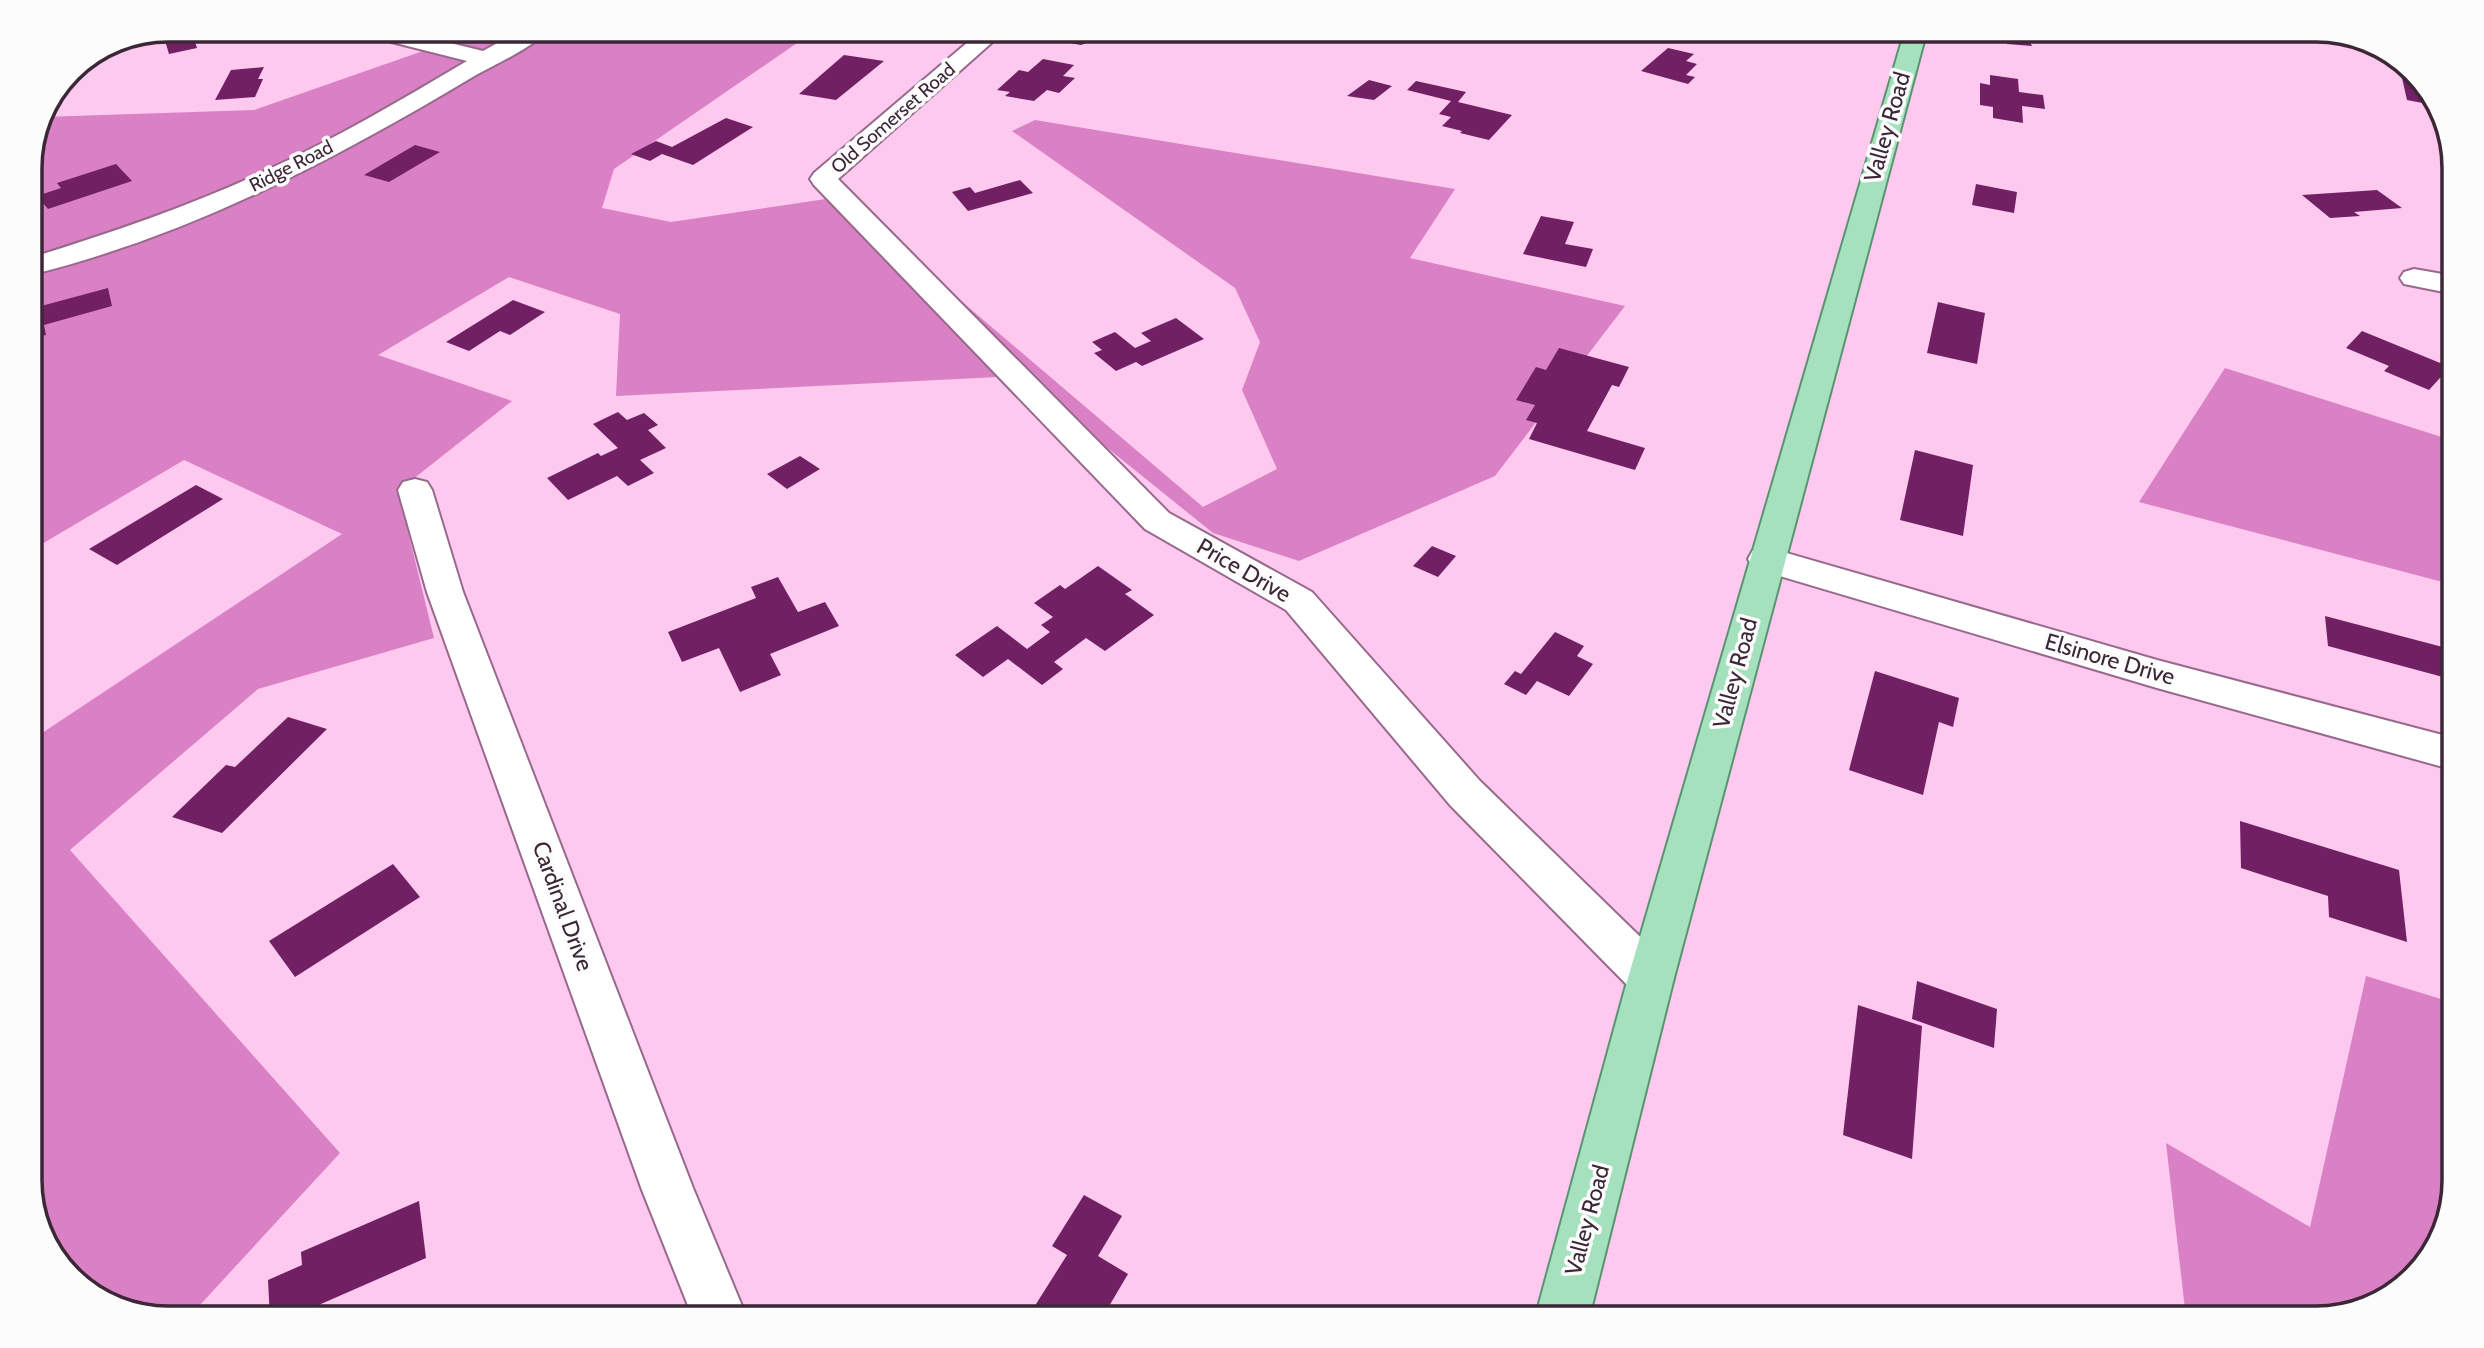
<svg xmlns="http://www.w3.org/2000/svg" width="2484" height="1348" viewBox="0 0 2484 1348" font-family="Cabin,sans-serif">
<rect width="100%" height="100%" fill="#fdc9ef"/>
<!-- forest -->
<g fill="#da81c6">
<path d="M483 30H816L614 169 602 208 671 222 839 197 1203 507 1277 469 1242 390 1260 342 1235 288 1012 131 1035 120 1455 189 1410 258 1625 306 1495 476 1299 561 1213 533 1018 376 616 396 620 314 509 277 378 355 512 401 398 491 434 638 258 689 70 850 340 1153 188 1318H168L99 1300 53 1256 30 1188V741L342 534 184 460 30 551V160L40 115 43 111V117L254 110Z"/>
<path d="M2225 368 2448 439 2454 448V585L2139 502Z"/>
<path d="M2366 976 2454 1003V1180L2436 1249 2385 1299 2316 1318H2186L2166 1143 2310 1227Z"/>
</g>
<!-- building -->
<g fill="#712063">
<path d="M191 30 197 48 169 54 162 31Z"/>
<path d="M1064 30H1120L1113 36H1098L1111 40 1097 39 1081 45 1064 42 1065 38 1060 37Z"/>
<path d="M2001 30H2047L2051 38 2027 36 2032 46 2007 44Z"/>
<path d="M1668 48 1694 54 1686 61 1697 64 1686 75 1695 77 1688 84 1641 71Z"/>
<path d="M844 55 884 61 836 100 799 94Z"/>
<path d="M1043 59 1074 65 1063 76 1075 78 1059 93 1047 90 1034 101 1005 96 1010 92 997 90 1019 70 1028 72Z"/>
<path d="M264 67 258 79H263L255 97 215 100 231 70Z"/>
<path d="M1990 75 2018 79 2019 92 2043 95 2045 109 2022 106 2023 123 1993 118V107L1980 105V83L1990 85Z"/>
<path d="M2402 78 2417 80 2435 99 2438 106 2407 100Z"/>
<path d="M1369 80 1392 86 1374 100 1347 96Z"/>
<path d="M1416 81 1466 92 1458 102 1512 115 1489 140 1460 133 1462 131 1442 126 1451 117 1439 114 1451 101 1407 90Z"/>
<path d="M726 118 753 127 693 165 662 154 650 161 631 154 656 141 672 147Z"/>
<path d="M415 145 440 152 389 182 364 175Z"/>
<path d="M116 164 132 181 48 209 37 196 61 188 57 183Z"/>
<path d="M1020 180 1033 193 968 211 952 192 970 187 975 193Z"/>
<path d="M1976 184 2017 192 2014 213 1972 205Z"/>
<path d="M2377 190 2402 208 2354 212 2360 216 2330 218 2302 195Z"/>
<path d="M1541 216 1574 222 1565 244 1593 249 1586 267 1523 254Z"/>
<path d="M108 288 112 306 44 325 46 335 30 339V309Z"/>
<path d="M513 300 545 312 510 335 500 331 469 351 446 342Z"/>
<path d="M1938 302 1985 313 1977 364 1927 353Z"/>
<path d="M1176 318 1204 339 1142 366 1136 362 1116 371 1094 353 1102 350 1092 342 1115 332 1135 348 1151 341 1141 333Z"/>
<path d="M2362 331 2450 367 2429 390 2384 371 2389 366 2346 348Z"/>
<path d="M1559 348 1629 367 1619 387 1612 385 1587 431 1645 448 1635 470 1529 439 1537 423 1526 420 1535 405 1516 400 1536 367 1546 370Z"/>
<path d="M618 412 627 420 644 413 658 425 648 430 666 448 640 460 654 473 628 486 617 476 568 500 547 478 598 453 601 456 618 448 593 424Z"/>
<path d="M1915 450 1973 465 1963 536 1900 520Z"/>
<path d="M800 456 820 469 787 489 767 474Z"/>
<path d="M196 485 223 499 117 565 89 549Z"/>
<path d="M1432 546 1456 556 1438 577 1413 566Z"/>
<path d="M1098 566 1132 590 1125 594 1154 615 1105 651 1086 638 1054 662 1063 669 1042 685 1008 659 983 677 955 655 997 626 1027 649 1050 632 1041 625 1053 617 1034 603 1060 585 1065 589Z"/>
<path d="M778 577 798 612 825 602 839 626 770 654 781 675 740 692 719 648 682 662 668 632 756 598 751 587Z"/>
<path d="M2325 616 2454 650V680L2328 646Z"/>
<path d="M1555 632 1584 646 1577 656 1593 664 1569 696 1537 681 1526 695 1504 684 1515 671 1521 674Z"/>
<path d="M1875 671 1959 698 1953 727 1939 722 1923 795 1849 770Z"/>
<path d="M288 717 327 729 222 833 172 817 226 765 235 767Z"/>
<path d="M2240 821 2399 870 2407 942 2329 917 2328 896 2241 868Z"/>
<path d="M393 864 420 897 295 977 269 941Z"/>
<path d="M1917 981 1997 1009 1994 1048 1912 1019Z"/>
<path d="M1858 1005 1922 1026 1912 1159 1843 1135Z"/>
<path d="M1084 1195 1122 1216 1098 1256 1128 1274 1102 1318H1042L1031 1312 1067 1255 1052 1246Z"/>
<path d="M419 1201 426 1258 289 1318H270L268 1280 302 1265 301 1252Z"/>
</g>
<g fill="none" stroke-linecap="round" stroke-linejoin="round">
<defs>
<g id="minor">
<path d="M361 30H397L483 51 521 30H547C536 46 494 65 476 75 336 159 189 236 30 275V258C110 233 190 206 265 171 335 139 401 100 467 61L364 35Z"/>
<path d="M982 30H1006L838 179 1169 513 1312 592 1480 781 1667 963 1674 978 1667 993 1651 999 1635 993 1450 805 1286 610 1145 529 814 185 810 179 814 173Z"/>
<path d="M2414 269 2454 276V294L2404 284 2400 278 2404 272Z"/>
<path d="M415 479 427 482 432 490 463 592 693 1188 747 1318H693L642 1190 427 592 398 490 403 482Z"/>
<path d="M1766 547 2157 660 2454 738V770L2157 688 1753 568 1748 559 1753 550Z"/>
</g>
<path id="major" d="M1905 30H1927L1674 978 1589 1318H1535L1628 978Z"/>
</defs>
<!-- minor casing -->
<use href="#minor" stroke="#98698c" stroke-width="4"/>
<!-- major casing -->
<use href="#major" stroke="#5a9372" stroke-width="4"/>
<!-- minor -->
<use href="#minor" fill="#fff" fill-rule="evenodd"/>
<!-- major -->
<use href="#major" fill="#a6e1be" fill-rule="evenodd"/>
</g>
<g text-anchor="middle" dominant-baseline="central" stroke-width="7" stroke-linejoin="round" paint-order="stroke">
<!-- far-street labels -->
<g font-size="19" fill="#3b2736" stroke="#fcfcfc">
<text transform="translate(893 118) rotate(-41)">Old Somerset Road</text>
<text transform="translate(291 166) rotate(-27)">Ridge Road</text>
</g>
<!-- street labels -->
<g font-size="23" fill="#3b2736" stroke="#fcfcfc">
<text transform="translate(1887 127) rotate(-74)">Valley Road</text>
<text transform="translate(1244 570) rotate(30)">Price Drive</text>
<text transform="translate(2110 659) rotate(16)">Elsinore Drive</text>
<text transform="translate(1735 673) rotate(-75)">Valley Road</text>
<text transform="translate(563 906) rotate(70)">Cardinal Drive</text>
<text transform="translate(1587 1220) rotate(-75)">Valley Road</text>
</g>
</g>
<!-- crop -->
<path d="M0 0H2484V1348H0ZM168 42H2316A126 126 0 0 1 2442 168V1180A126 126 0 0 1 2316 1306H168A126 126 0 0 1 42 1180V168A126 126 0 0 1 168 42Z" fill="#fcfcfc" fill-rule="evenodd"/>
<path fill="none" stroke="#3b2736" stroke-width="3.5" d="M168 42H2316A126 126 0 0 1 2442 168V1180A126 126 0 0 1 2316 1306H168A126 126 0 0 1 42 1180V168A126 126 0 0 1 168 42Z"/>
</svg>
